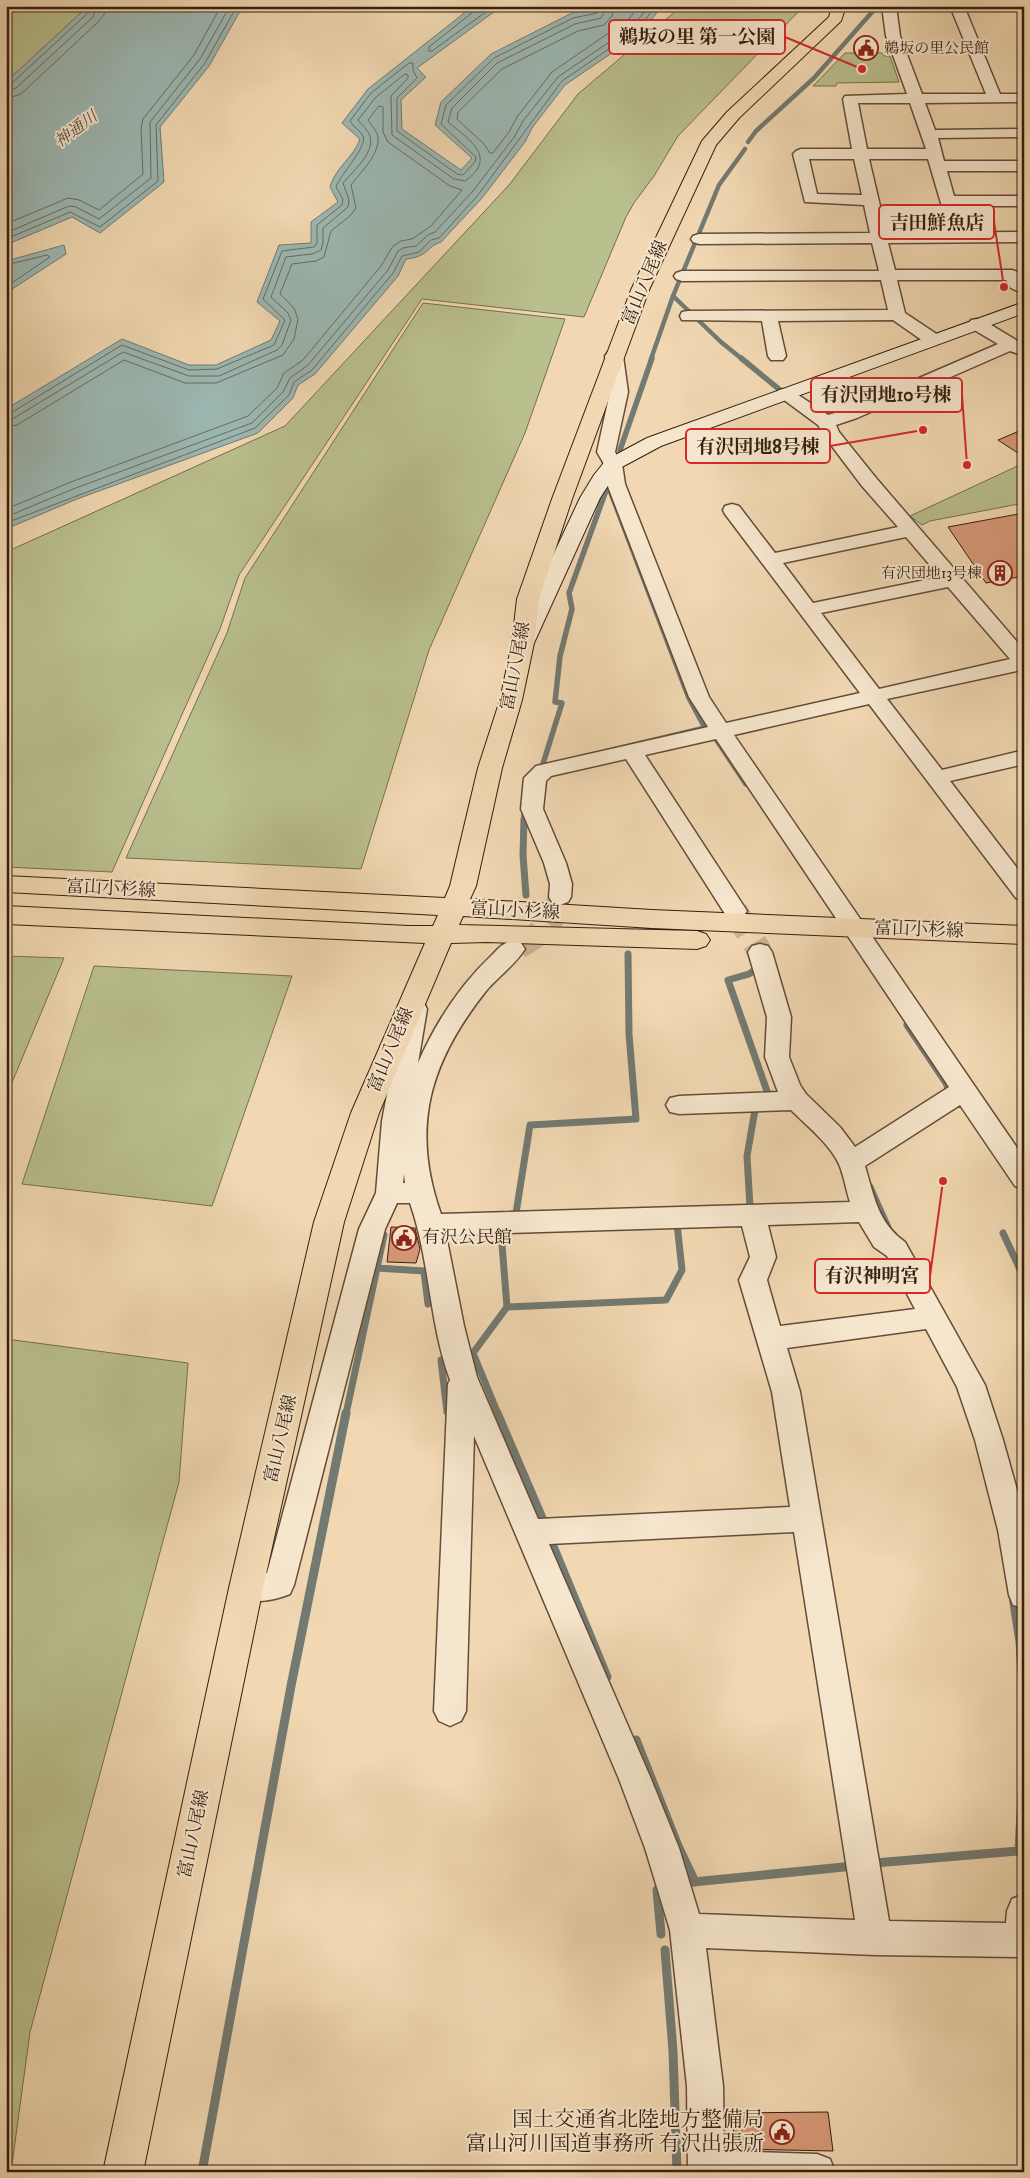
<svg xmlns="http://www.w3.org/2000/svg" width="1030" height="2178" viewBox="0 0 1030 2178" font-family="'IM FELL DW Pica','Noto Serif JP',serif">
<rect width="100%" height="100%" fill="#f1d8b2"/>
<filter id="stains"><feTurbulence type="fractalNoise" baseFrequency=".004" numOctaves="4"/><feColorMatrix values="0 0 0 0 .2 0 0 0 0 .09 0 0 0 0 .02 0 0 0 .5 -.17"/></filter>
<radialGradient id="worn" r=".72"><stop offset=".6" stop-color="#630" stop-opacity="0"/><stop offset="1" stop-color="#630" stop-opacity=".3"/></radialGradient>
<!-- green -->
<g fill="#b9bf8d" stroke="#776e4f">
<path d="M6 6H88L6 82Z"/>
<path d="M678 6H804L678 136 654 176 634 203 626 217 584 317 422 299 239 575 220 629 112 872 6 867V552L285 426 509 185 578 94 677 10Z"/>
<path d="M845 53H883L884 56H890L899 82 837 83 836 86H813Z"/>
<path d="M423 303 565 319 525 433 429 650 361 869 126 858 227 633 245 578Z"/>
<path d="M1024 463V503L930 521 922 525 910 516Z"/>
<path d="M6 956 64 958 6 1097Z"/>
<path d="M94 966 292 976 212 1206 22 1184Z"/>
<path d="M6 1339 188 1363 179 1482 30 2032 11 2172H6Z"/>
</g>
<!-- water -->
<g fill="#9cb8b3" stroke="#737a72">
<path d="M88 6H243L209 66 160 127 164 182 100 233 72 217 6 245V82Z"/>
<path d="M473 6H502L417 68 426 77 401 100 402 129 461 170 472 158 435 125 441 102 491 54 572 13 608 6H662L641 33 565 85 532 128 525 142 482 198 441 242C426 247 428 257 406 259L398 276 315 374 298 385 293 398 258 433 77 499 6 529V409L122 339 189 365H216L271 340 280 321 257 302 279 245 311 243V222L338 202 330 187C335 168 354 157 360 139L342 123 368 89Z"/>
<path d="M64 245 66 254 6 293V261Z"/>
</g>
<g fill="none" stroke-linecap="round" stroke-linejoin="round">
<!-- shore -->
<g stroke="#686b62" stroke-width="1">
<path d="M475 6 473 12 429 47V51H432L494 6"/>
<path d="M614 6 612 16 604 25 578 31 502 69 458 112 457 119 484 144 490 153H493L509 132 517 117 552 72 629 19 639 6"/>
<path d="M6 85 12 83 89 12 91 6"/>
<path d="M6 92 16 88 93 17 97 6"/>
<path d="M6 99 21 94 98 22 104 15 105 6"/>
<path d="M6 224 68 198 79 200 99 210 143 174 141 128 143 119 194 55 221 6"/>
<path d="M6 233 69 206 76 207 99 219 151 178 150 122 200 59 230 6"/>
<path d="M6 239 70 212 100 227 158 181 156 125 205 63 237 6"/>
<path d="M6 265 47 255 50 257 6 287"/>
<path d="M6 413H11L122 345 189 370 217 369 274 345 285 320 263 299 282 251 314 247 317 243V225L342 205 343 199 336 187C340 175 368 146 363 136 360 130 353 127 350 121L371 93 409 63H413V70L417 78 397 98V131L457 174 463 175 475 162 476 157 441 124 446 105 494 58 573 18 597 13 600 6"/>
<path d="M6 420 14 418 123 352 189 376H219L277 350 282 345 291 320 288 313 271 297 286 257 312 254 321 250 323 243V228L348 207 349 200 343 183C353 171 375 153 370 136 368 130 362 125 358 120L376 97 405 74 408 75V78L391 96 392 135 454 179 465 181C499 157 468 139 448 122L452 108 497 63 575 24 601 18 607 6"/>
<path d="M6 427 17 425 124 360 185 383H216L283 355 294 339 298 319 294 308 280 294 292 264 316 261 324 257 331 231 350 216 356 208 351 185C360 173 380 154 378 137 377 131 371 125 368 120L379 106 383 107V132L388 142 450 186 462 190 431 226 412 239 401 241 393 246 381 266 303 360 284 373 277 388 248 416 71 482 6 509"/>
<path d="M6 517 73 489 252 423 283 392 290 378 308 365 388 270 398 251 403 248 416 246 428 235 435 232 473 191 515 136 523 121 558 77 634 25 649 6"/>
<path d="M6 523 255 428 289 395 294 382 312 370 393 273 402 256 419 252 431 240 439 238 478 195 562 81 638 29 656 6"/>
</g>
<!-- stream-far3 -->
<g stroke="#737a72" stroke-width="4.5">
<path d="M748 142 756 131 814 78 873 11 874 6"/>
<path d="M673 296 721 342 742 359"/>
<path d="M651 359 673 296 719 185 745 149"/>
</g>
<!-- stream-far2 -->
<g stroke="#737a72" stroke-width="5.5">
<path d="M741 358 780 390"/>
<path d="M820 409 830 415"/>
<path d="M620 450 652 358"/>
<path d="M608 485 689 698 705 728 542 767 562 703 555 702 560 656 572 609 569 593Z"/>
<path d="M716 739 746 784"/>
<path d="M524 821V814"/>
</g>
<!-- stream-far1 -->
<g stroke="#737a72" stroke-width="7">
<path d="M524 819 523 855 526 895"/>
<path d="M756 969 749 974 728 980 768 1094"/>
<path d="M907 1025 946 1083 949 1091 943 1094"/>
<path d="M870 1187 889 1230"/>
<path d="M750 1207 747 1156 755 1110"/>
<path d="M516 1213 530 1125 636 1119 629 1034 628 954"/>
<path d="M1003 1233 1024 1278"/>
<path d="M384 1235 377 1268 424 1271 428 1304"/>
<path d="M507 1307 666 1300 682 1270 677 1224"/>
<path d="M441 1360 447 1412"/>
<path d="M346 1414 377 1268"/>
<path d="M498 1414 473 1353 507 1307 501 1232"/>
</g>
<!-- stream -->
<g stroke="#737a72" stroke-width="9">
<path d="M497 1413 545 1525"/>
<path d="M550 1539 607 1677"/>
<path d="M1013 1596 1020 1642 1024 1707"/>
<path d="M636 1740 678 1846 695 1882"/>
<path d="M875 1863 1019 1851 1024 1756"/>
<path d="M693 1882 854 1866"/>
<path d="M661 1888 657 1890 661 1934"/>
<path d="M665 1950 673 2051 677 2172"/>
<path d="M202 2172 291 1686 346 1413"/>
</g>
</g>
<!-- building -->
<g fill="#d79978" stroke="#351e11">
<path d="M1024 429V457L998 440Z"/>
<path d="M1024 513V576L986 583 948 527Z"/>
<path d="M391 1227 415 1228 420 1249 416 1263 387 1262Z"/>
<path d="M828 2112 833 2151 735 2149 732 2113Z"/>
</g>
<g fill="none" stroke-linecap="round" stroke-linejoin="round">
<!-- street-tunnel -->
<g stroke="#cbb392" stroke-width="25" stroke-dasharray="25 12" stroke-linecap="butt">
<path d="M735 911 760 952"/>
<path d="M519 946C544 932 552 925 560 897"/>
</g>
<defs>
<g id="street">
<path d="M882 6H896L900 36 922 94H986L950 6H964L1000 94H1024V102L925 103 935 130 1024 129V137L938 138 944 161H1024V171H947L954 196H1024V206H957L960 215 958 218 952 220H883L886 233 1024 232V242L888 243 895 270H1012L1018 272 1024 282V294L1011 288 1006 280H897L905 313 938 335 940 339 938 343H926L893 320 778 321 786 356 783 360H771L768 356 762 321 682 320 680 316 682 312 688 311 888 310 881 280 682 281 676 279 674 276 676 273 682 271H879L872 243 699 244 693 242 691 239 693 236 699 234 870 233 864 205 805 202 793 154 796 151 801 149H852L843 99 845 96 907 94 886 36ZM858 103H910L926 149H867ZM809 159H854L862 195 817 194ZM869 159H928L943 210H881Z"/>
<path d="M977 319 983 320 1024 345V356L1010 351 857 418 836 425 839 432 876 478 1024 650V669L1021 670 887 699 942 770 1024 750V764L950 781 1024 877V901L1016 898 869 704 734 735 1024 1158V1189L1015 1186 960 1105 865 1166C874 1196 878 1223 905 1242L985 1385 1003 1440 1024 1515V1608L1013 1605 1009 1595 998 1530 975 1440 957 1387 926 1329 787 1348 800 1392 889 1921 1006 1923 1007 1911 1012 1899 1024 1894V1957L875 1955 706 1948 723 2086 724 2151 817 2154 830 2159 835 2172H688L687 2086 670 1930 645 1848 619 1779 474 1436 466 1711 461 1721 450 1726 439 1721 434 1711 448 1384 450 1380C429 1323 430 1260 410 1203H397L385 1229 294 1585 290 1594C273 1601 252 1604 235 1598L231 1588 235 1578 246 1575 267 1573 359 1229 376 1193 382 1121 403 1009 406 1003 415 1000 424 1003 427 1009 418 1063C435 1024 460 985 492 955 496 951 501 945 506 943 512 940 516 942 521 943L525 949C515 965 498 977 486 991 430 1062 410 1127 441 1214L850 1202C846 1190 844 1176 839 1164 829 1143 807 1126 791 1110L679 1114 670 1112 666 1105 670 1098 679 1096 778 1092 765 1057 767 1017 748 952 752 946 760 944 768 946 772 952 791 1017 789 1057 800 1085 806 1094 840 1127 855 1147 949 1087 716 739 645 755 747 911 743 917 735 919 727 917 626 759 551 776 546 781 543 809 566 863 572 884 571 897 568 902 560 905 552 902 549 897 550 884 544 863 521 809 524 778 536 766 708 727 689 697 607 484 604 464 597 452 610 392 605 356 608 352H620L623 356 628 392 615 452 622 464 625 484 709 697 726 723 860 693 725 514 723 510 725 506 732 504 739 506 775 553 898 527 862 486 825 437 818 425 776 394 779 390 785 389 791 390 828 415 845 410 998 344 971 328 969 324 971 320ZM906 537 940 577 813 603 783 563ZM948 587 1010 659 879 689 821 613ZM404 1174 405 1183H403ZM859 1222 874 1247 887 1256 915 1309 780 1326 767 1280 776 1257 768 1225ZM742 1226 750 1257 739 1280 772 1392 790 1507 538 1519 477 1377 464 1326 446 1235ZM794 1532 855 1920 699 1914 679 1848 651 1779 549 1544Z"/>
</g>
<path id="secondary" d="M1024 302V313L661 446 620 468 613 478 600 498 534 643 531 648 523 650 515 648 512 643 580 498 594 475 606 460 647 438Z"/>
<path id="primary" d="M832 6H846L841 21 739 118 716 145 649 290 572 499 539 599 534 643 522 700 502 768 476 886 470 899 652 910 1024 926V944L652 928 463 916 459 925 697 931 706 934 710 940 706 946 697 949 487 942 451 943 379 1113 344 1222 263 1588 143 2172H103L229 1588 314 1222 351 1113 425 943 6 924V906L408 926H433L438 915 6 892V876L445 898 450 886 478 768 500 700 512 643 517 599 552 499 631 290 702 141 727 112 829 17Z"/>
</defs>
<!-- street casing -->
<use href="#street" stroke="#644c39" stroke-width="3"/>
<!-- secondary casing -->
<use href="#secondary" stroke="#351e11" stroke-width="2"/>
<!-- primary casing -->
<use href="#primary" stroke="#351e11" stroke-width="2"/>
<!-- street -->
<use href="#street" fill="#f6e6cd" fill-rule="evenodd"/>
<!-- secondary -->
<use href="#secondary" fill="#f6e6cd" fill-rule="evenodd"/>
<!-- primary -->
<use href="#primary" fill="#f1d8b2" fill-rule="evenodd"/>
</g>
<!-- icons -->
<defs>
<symbol id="civic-ring" viewBox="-11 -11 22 22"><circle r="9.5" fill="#f6e6cd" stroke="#8f2418" stroke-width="1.5"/><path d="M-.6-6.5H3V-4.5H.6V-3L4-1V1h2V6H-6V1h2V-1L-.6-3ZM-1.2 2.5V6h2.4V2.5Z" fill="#8f2418"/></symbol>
<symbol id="building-ring" viewBox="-11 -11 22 22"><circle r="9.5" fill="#f6e6cd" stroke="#8f2418" stroke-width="1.5"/><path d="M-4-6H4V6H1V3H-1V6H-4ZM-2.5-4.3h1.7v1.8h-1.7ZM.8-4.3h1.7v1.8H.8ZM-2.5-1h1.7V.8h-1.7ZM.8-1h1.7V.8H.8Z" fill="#8f2418"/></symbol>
</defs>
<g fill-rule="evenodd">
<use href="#civic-ring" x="852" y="34" width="28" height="28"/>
<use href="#building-ring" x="986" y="559" width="28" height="28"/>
<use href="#civic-ring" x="390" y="1224" width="28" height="28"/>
<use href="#civic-ring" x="768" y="2118" width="28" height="28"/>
</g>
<g text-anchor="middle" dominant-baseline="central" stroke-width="4" stroke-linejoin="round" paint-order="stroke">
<!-- far-poi labels -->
<g font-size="15" fill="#351e11" stroke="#f6e6cd" text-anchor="start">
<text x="884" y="48">鵜坂の里公民館</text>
<text x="982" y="573" text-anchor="end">有沢団地13号棟</text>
</g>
<!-- far-water labels -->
<g font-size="16" font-style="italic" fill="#544c42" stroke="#f6e6cd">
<text transform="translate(76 129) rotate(-37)">神通川</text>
</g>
<!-- street labels -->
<g font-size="18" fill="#351e11" stroke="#f6e6cd">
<text transform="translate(645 283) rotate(-67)">富山八尾線</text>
<text transform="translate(516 666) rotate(-79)">富山八尾線</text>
<text transform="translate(111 889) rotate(3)">富山小杉線</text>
<text transform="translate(515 911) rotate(3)">富山小杉線</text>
<text transform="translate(919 930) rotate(2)">富山小杉線</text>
<text transform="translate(391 1050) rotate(-67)">富山八尾線</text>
<text transform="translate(281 1439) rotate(-77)">富山八尾線</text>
<text transform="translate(194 1834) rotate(-78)">富山八尾線</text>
</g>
<!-- poi labels -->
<g font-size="18" fill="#351e11" stroke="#f6e6cd" text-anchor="start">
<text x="422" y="1238">有沢公民館</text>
</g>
<!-- near-poi labels -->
<g font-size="21" fill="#351e11" stroke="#f6e6cd" text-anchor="end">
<text x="764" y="2120">国土交通省北陸地方整備局<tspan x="764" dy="24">富山河川国道事務所 有沢出張所</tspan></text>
</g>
</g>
<!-- callouts -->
<path fill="none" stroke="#d62828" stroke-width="2" d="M862 69L785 37M1004 287L994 222M967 465L962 395M923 430L830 446M943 1181L930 1276"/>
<g fill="#d62828" stroke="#f6e6cd" stroke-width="2">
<circle cx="862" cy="69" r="5"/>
<circle cx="1004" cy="287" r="5"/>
<circle cx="967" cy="465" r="5"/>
<circle cx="923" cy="430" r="5"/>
<circle cx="943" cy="1181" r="5"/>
</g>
<g fill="#f6e6cd" stroke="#d62828" stroke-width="2">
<rect x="609" y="20" width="176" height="34" rx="5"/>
<rect x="879" y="205" width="115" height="34" rx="5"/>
<rect x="811" y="378" width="151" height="34" rx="5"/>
<rect x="686" y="429" width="144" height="34" rx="5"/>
<rect x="815" y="1259" width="115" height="34" rx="5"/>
</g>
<g font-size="19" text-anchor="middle" font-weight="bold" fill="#351e11">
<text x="697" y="43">鵜坂の里 第一公園</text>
<text x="937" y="229">吉田鮮魚店</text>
<text x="886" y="401">有沢団地10号棟</text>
<text x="758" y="453">有沢団地8号棟</text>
<text x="872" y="1282">有沢神明宮</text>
</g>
<!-- margin -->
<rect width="1030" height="2178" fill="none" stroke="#f1d8b2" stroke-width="25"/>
<rect x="8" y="8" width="1015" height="2163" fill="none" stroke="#351e11" stroke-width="2.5"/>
<rect x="12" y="12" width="1005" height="2153" fill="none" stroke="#351e11"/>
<rect width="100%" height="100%" filter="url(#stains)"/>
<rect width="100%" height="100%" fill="url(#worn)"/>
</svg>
